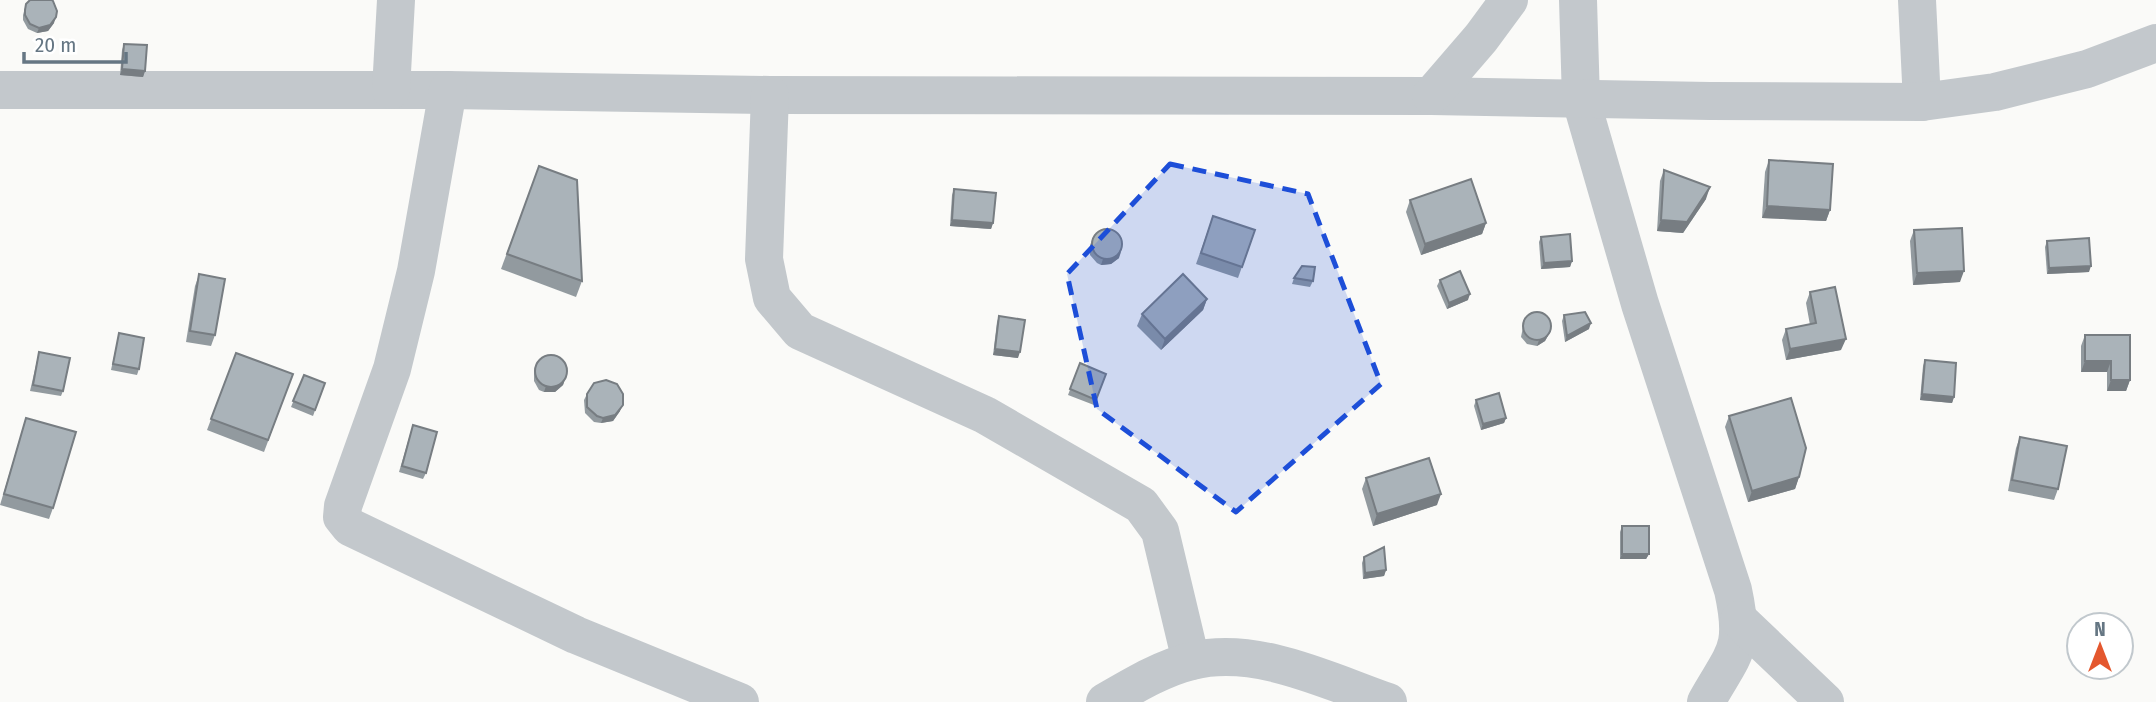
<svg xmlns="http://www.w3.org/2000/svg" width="2156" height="702" viewBox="0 0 2156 702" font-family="'Fira Sans Condensed',sans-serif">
<rect width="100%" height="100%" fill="#fafaf8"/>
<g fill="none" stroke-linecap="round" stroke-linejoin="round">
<!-- minor -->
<g stroke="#c3c8cc" stroke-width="38">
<path d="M1578 0 1581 100 1640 304 1733 590C1746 650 1734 652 1706 702"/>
<path d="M1917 0 1922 102"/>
<path d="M0 90H448L770 95 1431 96 1710 101 1922 102 1995 92 2087 69 2156 43"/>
<path d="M391 90 396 0"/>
<path d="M448 90 416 271 392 369 343 506 342 517 350 527 576 635 740 702"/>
<path d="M770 95 764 259 772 298 800 331 985 415 1141 505 1160 531 1191 661"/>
<path d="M1431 96 1481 38 1509 0"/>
<path d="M1739 620 1825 702"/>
<path d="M1105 702C1131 687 1162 668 1192 661 1256 645 1328 681 1388 702"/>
</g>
</g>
<!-- wall -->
<g fill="#929a9f">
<path d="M26 4 54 23 48 31 37 33 28 29 23 20V15Z"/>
<path d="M124 44 145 71 143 77 120 75 122 50Z"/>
<path d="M1769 160 1830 210 1826 221 1762 218 1765 172Z"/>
<path d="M539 166 582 281 576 297 501 269Z"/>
<path d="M1664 170 1706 199 1683 233 1657 231 1660 181Z"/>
<path d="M954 189 993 223 991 229 950 226 952 195Z"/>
<path d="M1410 200 1486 223 1482 234 1421 255 1406 212Z"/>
<path d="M1213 216 1255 230 1238 278 1196 264Z"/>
<path d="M1914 230 1960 282 1913 285 1910 241Z"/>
<path d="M1095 234 1119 258 1111 264 1101 265 1097 263 1090 255V245Z"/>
<path d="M1541 237 1572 261 1570 267 1541 269 1539 242Z"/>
<path d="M2047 241 2089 272 2047 274 2045 247Z"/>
<path d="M199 275 215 335 211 346 186 342 195 286Z"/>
<path d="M1294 278 1313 281 1310 287 1292 284Z"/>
<path d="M1440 280 1468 300 1447 309 1437 286Z"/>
<path d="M1810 292 1841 350 1786 360 1782 340 1786 329 1810 325 1806 303Z"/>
<path d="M1207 299 1203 310 1161 350 1137 326 1142 314Z"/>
<path d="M1564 315 1589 329 1565 342 1562 321Z"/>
<path d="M999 316 1018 358 993 355 997 322Z"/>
<path d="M1525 317 1550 332 1545 341 1537 346 1527 344 1521 337Z"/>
<path d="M119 333 139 369 137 375 111 370Z"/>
<path d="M2085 335 2130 380 2126 391H2107V372H2081V346Z"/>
<path d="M39 352 63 391 61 396 30 391Z"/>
<path d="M236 353 293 374 264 452 207 430Z"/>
<path d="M1925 360 1954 397 1952 403 1920 400 1923 366Z"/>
<path d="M1080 363 1106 374 1094 405 1068 395Z"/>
<path d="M536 365 567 374 563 385 555 392H544L539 390 534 381V371Z"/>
<path d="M304 375 325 383 313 416 291 407Z"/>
<path d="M587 394 620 411 613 421 601 423 594 422 585 413 584 400Z"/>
<path d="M1476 400 1506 418 1504 423 1481 430 1474 406Z"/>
<path d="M1729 416 1799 477 1795 489 1748 502 1725 427Z"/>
<path d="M26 418 53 508 49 519 0 505Z"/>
<path d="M411 431 426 473 423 479 399 472Z"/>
<path d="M2020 437 2058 489 2054 500 2008 491 2016 448Z"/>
<path d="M1366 478 1437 505 1373 526 1362 489Z"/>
<path d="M1622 526 1649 554 1646 559H1620V532Z"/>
<path d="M1364 557 1386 570 1384 576 1363 579 1362 563Z"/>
</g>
<!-- shaded-wall -->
<g fill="#777d82">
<path d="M56 17 54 23 48 31 37 33 39 28Z"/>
<path d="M122 69 145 71 143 77 120 75Z"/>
<path d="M1710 187 1706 199 1683 233 1657 231 1661 220Z"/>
<path d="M1767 206 1830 210 1826 221 1762 218Z"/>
<path d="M952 220 993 223 991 229 950 226Z"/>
<path d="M1486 223 1482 234 1421 255 1425 244Z"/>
<path d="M1121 252 1119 258 1111 264 1101 265 1103 259Z"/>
<path d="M1572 261 1570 267 1541 269 1544 263Z"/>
<path d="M2091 266 2089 272 2047 274 2049 268Z"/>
<path d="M1964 271 1960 282 1913 285 1917 273Z"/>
<path d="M1470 294 1468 300 1447 309 1449 303Z"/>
<path d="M1207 299 1203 310 1161 350 1165 339Z"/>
<path d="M1591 323 1589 329 1565 342 1567 336Z"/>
<path d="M1550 332 1545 341 1537 346 1539 340Z"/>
<path d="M1846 339 1841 350 1786 360 1790 349Z"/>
<path d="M995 349 1020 352 1018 358 993 355Z"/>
<path d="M2085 361H2111L2107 372H2081Z"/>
<path d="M565 379 563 385 555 392H544L546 386Z"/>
<path d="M2111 380H2130L2126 391H2107Z"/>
<path d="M1922 394 1954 397 1952 403 1920 400Z"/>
<path d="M623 405 620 411 613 421 601 423 603 418Z"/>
<path d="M1506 418 1504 423 1481 430 1483 424Z"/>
<path d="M1799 477 1795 489 1748 502 1752 491Z"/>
<path d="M1441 494 1437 505 1373 526 1377 514Z"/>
<path d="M1622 554H1649L1646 559H1620Z"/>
<path d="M1386 570 1384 576 1363 579 1365 573Z"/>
</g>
<!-- building -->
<g fill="#aab3b9" stroke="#777d82" stroke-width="2">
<path d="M30 0H52L53 1 57 11 56 17 50 25 39 28 30 24 25 15V10L26 4Z"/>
<path d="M124 44 147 45 145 71 122 69Z"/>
<path d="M1769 160 1833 164 1830 210 1767 206Z"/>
<path d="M539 166 577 180 582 281 507 254Z"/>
<path d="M1664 170 1710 187 1687 222 1661 220Z"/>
<path d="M1471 179 1486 223 1425 244 1410 200Z"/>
<path d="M954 189 996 193 993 223 952 220Z"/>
<path d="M1213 216 1255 230 1242 267 1201 253Z"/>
<path d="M1962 228 1964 271 1917 273 1914 230Z"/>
<circle cx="1107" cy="244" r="15"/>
<path d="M1570 234 1572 261 1544 263 1541 237Z"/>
<path d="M2089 238 2091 266 2049 268 2047 241Z"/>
<path d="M1302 266 1315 267 1313 281 1294 278Z"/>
<path d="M1460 271 1470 294 1449 303 1440 280Z"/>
<path d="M199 274 225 279 215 335 190 331Z"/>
<path d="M1183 274 1207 299 1165 339 1142 314Z"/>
<path d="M1835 287 1846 339 1790 349 1786 329 1816 323 1810 292Z"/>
<path d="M1585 312 1591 323 1567 336 1564 315Z"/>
<circle cx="1537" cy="326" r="14"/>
<path d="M999 316 1025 320 1020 352 995 349Z"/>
<path d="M119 333 144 338 139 369 113 364Z"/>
<path d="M2085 335H2130V380H2111V361H2085Z"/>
<path d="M39 352 70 358 63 391 33 385Z"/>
<path d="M236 353 293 374 268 440 211 419Z"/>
<circle cx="551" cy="371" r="16"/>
<path d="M1925 360 1956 363 1954 397 1922 394Z"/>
<path d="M1080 363 1106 374 1096 400 1070 389Z"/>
<path d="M304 375 325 383 315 410 293 401Z"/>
<path d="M606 380 617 384 623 394V405L615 415 603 418 597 416 587 407V394L594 383Z"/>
<path d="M1499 393 1506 418 1483 424 1476 400Z"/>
<path d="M1791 398 1806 448 1799 477 1752 491 1729 416Z"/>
<path d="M26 418 76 432 53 508 4 494Z"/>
<path d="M413 425 437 432 426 473 402 466Z"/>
<path d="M2020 437 2067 446 2058 489 2012 480Z"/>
<path d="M1429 458 1441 494 1377 514 1366 478Z"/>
<rect x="1622" y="526" width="27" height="28"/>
<path d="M1384 547 1386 570 1365 573 1364 557Z"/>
</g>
<!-- marked area -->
<path fill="#1d4ed8" fill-opacity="0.2" stroke="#1d4ed8" stroke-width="5" stroke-dasharray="14 9" stroke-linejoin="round" d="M1170 164 1308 194 1381 384 1236 512 1097 409 1067 274Z"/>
<!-- north arrow -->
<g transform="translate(2100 646)"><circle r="33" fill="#ffffff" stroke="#c1c8cd" stroke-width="2"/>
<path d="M0-5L12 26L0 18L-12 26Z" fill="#e4572e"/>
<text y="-10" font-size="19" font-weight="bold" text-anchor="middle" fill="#657683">N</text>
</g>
<!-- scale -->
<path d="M24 52v10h102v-10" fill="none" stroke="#657683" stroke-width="3.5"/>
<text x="35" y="52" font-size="21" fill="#657683" stroke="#ffffff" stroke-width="5" paint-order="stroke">20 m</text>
</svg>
